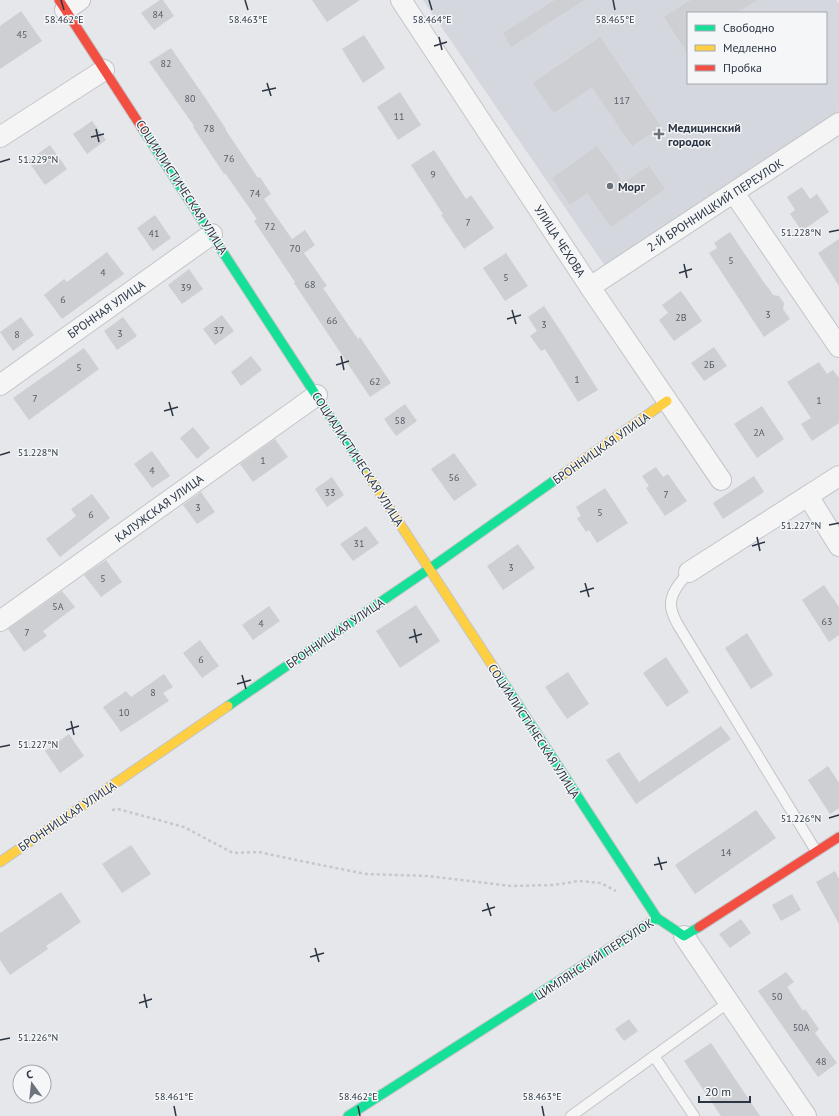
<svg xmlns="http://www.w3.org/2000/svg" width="839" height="1116" viewBox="0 0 839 1116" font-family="'PT Sans',sans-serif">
<rect width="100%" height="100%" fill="#e5e7ea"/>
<!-- built -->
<path fill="#d4d7dd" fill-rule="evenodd" d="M423 0H836L839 4V111L605 266ZM688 13H826V83H688Z"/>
<!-- building -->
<g fill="#cdcfd2">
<path d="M160 0H163L174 16 154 30 141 13Z"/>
<path d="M312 0H360L327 22Z"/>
<path d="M555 0H584L511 47 503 33Z"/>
<path d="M691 0H757L736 13H688V54L664 17Z"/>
<path d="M21 11 42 41 0 69V26Z"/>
<path d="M364 35 385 68 363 83 342 49Z"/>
<path d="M600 37 661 127 632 146 592 87 554 113 533 83Z"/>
<path d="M171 48 206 99 226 129H225L258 178 260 177 271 194 264 199 292 239 305 230 315 245 304 253 327 286 323 288 358 339 360 337 391 383 370 397 294 283 295 282 254 221 257 219 225 173 224 174 193 127 194 126 149 62Z"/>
<path d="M400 92 421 125 398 140 377 107Z"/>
<path d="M92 121 106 140 87 154 73 134Z"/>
<path d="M50 145 67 169 45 185 28 161Z"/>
<path d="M597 146 623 183 649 166 665 189 611 227 587 193 570 205 552 178Z"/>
<path d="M434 150 466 199 471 195 494 228 464 249 441 215 443 214 411 165Z"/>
<path d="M802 187 810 199 817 194 829 212 802 231 790 214 795 210 787 197Z"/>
<path d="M155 215 171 238 153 251 137 228Z"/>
<path d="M730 232 767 287H768L773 295 779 296 784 303 783 309 790 319 764 337 709 253 717 248 714 243Z"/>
<path d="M839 239V286L818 253Z"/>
<path d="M107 252 124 274 62 319 44 295 64 279 67 282Z"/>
<path d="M506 253 528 286 505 301 483 268Z"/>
<path d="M189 269 203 289 182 304 168 285Z"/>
<path d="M681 291 702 321 674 341 659 320 668 313 662 305Z"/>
<path d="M544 306 564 336 598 390 578 402 545 349 541 351 530 336 537 331 528 317Z"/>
<path d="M222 315 234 331 215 345 203 329Z"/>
<path d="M21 317 34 335 13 351 0 332Z"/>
<path d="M123 317 137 336 117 350 104 331Z"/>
<path d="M714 347 727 366 704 381 691 363Z"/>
<path d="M84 348 99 369 29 420 13 398Z"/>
<path d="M251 356 262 370 241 386 231 372Z"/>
<path d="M819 362 827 374 833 370 839 378V423L812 441 801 424 811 418 787 382Z"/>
<path d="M405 404 417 421 396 436 384 419Z"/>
<path d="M762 406 784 439 757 458 734 424Z"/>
<path d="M193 427 210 448 197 459 180 438Z"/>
<path d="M275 439 288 457 253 482 240 464Z"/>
<path d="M152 451 170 476 152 488 134 464Z"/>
<path d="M454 453 477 485 454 501 431 469Z"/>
<path d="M656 467 663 477 668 474 687 501 665 516 646 488 649 486 642 476Z"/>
<path d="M754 476 764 492 723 519 713 503Z"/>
<path d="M332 477 344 495 327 507 315 489Z"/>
<path d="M605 488 628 523 597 543 589 530 586 532 577 518 581 516 576 507Z"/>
<path d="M201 492 215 512 197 524 183 505Z"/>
<path d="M92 494 110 518 60 557 46 539 76 516 71 509Z"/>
<path d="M366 526 379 543 353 561 340 544Z"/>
<path d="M518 544 535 568 503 590 487 566Z"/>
<path d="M106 560 122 582 101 597 84 575Z"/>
<path d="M824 585 839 607V635L829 642 802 600Z"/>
<path d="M62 591 75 607 43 631 47 636 24 652 8 629Z"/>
<path d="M416 605 440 641 400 668 376 631Z"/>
<path d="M269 606 280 621 253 640 242 625Z"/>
<path d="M747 633 773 675 751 689 725 648Z"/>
<path d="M200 640 219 666 202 678 183 653Z"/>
<path d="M666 657 689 692 667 707 643 673Z"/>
<path d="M568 672 589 704 567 719 545 687Z"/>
<path d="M164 674 173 687 163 693 169 701 121 732 103 707 126 691 131 697Z"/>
<path d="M721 726 731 739 636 804 606 760 619 752 639 782Z"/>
<path d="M69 734 84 756 60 773 45 751Z"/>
<path d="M828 766 839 783V808L830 814 808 780Z"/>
<path d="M756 810 776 838 695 894 675 865Z"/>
<path d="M131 845 151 874 122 893 102 864Z"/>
<path d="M835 871 839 879V924L816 882Z"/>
<path d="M61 892 81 922 46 946 48 949 10 975 0 960V933Z"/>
<path d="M792 894 801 910 781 921 772 905Z"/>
<path d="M741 919 751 933 730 948 719 934Z"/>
<path d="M786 972 794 982 787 987 803 1011 805 1009 819 1029 815 1033 837 1063 818 1077 758 991Z"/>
<path d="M629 1019 638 1031 624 1041 615 1029Z"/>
<path d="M711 1043 760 1116H721L684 1061Z"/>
</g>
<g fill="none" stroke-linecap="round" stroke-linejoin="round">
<defs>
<g id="lane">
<path d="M689 572C680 582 667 597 672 611 673 616 676 621 678 625L816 851"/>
<path d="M654 1056 694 1116"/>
<path d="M571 1116 729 1002"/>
</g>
<g id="street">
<path d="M401 0 590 287 721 480"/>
<path d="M65 10 80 0"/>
<path d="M0 137 104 70"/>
<path d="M734 193 839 347"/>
<path d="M590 287 839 123"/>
<path d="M0 385 212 234"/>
<path d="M808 496 839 546"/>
<path d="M689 572 839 476"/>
<path d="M0 621 317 395"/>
<path d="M684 936 806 1116"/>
</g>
<g id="fast">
<path d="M142 128 368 475"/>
<path d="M496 671 657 918"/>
<path d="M228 706 429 569 562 475"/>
<path d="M348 1116 657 918 684 936 699 927"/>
</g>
<g id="slow">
<path d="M368 475 496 671"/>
<path d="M562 475 667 401"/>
<path d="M0 862 228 706"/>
</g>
<g id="jam">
<path d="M59 0 142 128"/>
<path d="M699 927 839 837"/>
</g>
</defs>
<!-- lane casing -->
<use href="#lane" stroke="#c3c5c8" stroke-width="12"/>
<!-- street casing -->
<use href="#street" stroke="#c3c5c8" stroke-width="22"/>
<!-- fast casing -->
<use href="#fast" stroke="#c3c5c8" stroke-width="11"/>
<!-- slow casing -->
<use href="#slow" stroke="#c3c5c8" stroke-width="11"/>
<!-- jam casing -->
<use href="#jam" stroke="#c3c5c8" stroke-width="11"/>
<!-- path -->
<path stroke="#c5c8ca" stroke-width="2.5" stroke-dasharray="3 3" stroke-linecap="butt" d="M112 810 118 809 184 827 233 853 259 852 296 860 366 874 428 876 511 886 553 885 579 881 601 883 616 891"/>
<!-- lane -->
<use href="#lane" stroke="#f5f5f6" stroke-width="10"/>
<!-- street -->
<use href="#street" stroke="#f5f5f6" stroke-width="20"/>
<!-- fast -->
<use href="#fast" stroke="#16e098" stroke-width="9"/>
<!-- slow -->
<use href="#slow" stroke="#ffcf43" stroke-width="9"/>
<!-- jam -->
<use href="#jam" stroke="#f24e42" stroke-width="9"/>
</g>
<!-- ticks -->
<path fill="none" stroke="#2c3543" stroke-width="1.5" d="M61 0 64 10M245 0 248 10M429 0 432 10M613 0 615 10M439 37 442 50M434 46 447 42M267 83 271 96M262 91 276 88M96 129 99 142M91 137 104 134M0 162 10 159M829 232 839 230M684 264 687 278M679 273 692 269M512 310 516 324M507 319 521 315M341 356 344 370M336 365 349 361M169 402 173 416M164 411 178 407M0 455 10 452M829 525 839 523M757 537 760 551M752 546 765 542M585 583 589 597M580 592 594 588M414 629 417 643M409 638 422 634M242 675 246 689M237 684 251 680M71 721 74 735M66 730 79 726M0 747 10 745M829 818 839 815M658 857 662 870M654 865 667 862M487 903 491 916M482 911 495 907M315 948 319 962M310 957 324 953M144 994 147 1008M139 1003 152 999M0 1040 10 1038M174 1106 176 1116M358 1106 360 1116M542 1106 544 1116"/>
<!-- markers -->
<g fill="#6d737d" stroke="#f4f6f8" stroke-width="1.5">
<path d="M657 128h4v4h4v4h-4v4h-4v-4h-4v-4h4z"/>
<circle cx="610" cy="186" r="4"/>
</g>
<g text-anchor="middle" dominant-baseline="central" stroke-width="3" stroke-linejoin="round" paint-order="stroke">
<!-- number labels -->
<g font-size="10" fill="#555c68">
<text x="158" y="14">84</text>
<text x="22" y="34">45</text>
<text x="166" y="63">82</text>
<text x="190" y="98">80</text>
<text x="622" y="100">117</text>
<text x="399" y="116">11</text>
<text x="209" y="128">78</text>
<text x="229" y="158">76</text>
<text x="433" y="174">9</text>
<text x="255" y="193">74</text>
<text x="468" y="222">7</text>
<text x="270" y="226">72</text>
<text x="154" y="233">41</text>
<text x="295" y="248">70</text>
<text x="731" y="260">5</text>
<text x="103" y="272">4</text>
<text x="506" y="277">5</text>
<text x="310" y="284">68</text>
<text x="186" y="287">39</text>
<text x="63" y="299">6</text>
<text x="768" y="314">3</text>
<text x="681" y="317">2В</text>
<text x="332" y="320">66</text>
<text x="544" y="324">3</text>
<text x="219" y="330">37</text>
<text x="120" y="333">3</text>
<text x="17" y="334">8</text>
<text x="709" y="364">2Б</text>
<text x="79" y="367">5</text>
<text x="577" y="379">1</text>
<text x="375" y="381">62</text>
<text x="35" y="398">7</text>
<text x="819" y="400">1</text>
<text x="400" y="420">58</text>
<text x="759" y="432">2А</text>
<text x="263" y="460">1</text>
<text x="152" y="470">4</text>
<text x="454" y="477">56</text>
<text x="330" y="492">33</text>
<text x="666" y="494">7</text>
<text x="198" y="507">3</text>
<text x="600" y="512">5</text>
<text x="91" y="514">6</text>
<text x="359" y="543">31</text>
<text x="511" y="567">3</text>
<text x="103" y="578">5</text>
<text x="58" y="606">5А</text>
<text x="827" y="621">63</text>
<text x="261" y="623">4</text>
<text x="27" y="632">7</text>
<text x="201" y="659">6</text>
<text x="153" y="692">8</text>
<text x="124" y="712">10</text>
<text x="726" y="852">14</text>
<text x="777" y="996">50</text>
<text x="801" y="1027">50А</text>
<text x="821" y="1061">48</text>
</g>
<!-- poi labels -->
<g font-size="12" font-weight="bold" fill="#2c3543" stroke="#f4f6f8" text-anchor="start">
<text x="668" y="127">Медицинский<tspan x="668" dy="14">городок</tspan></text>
<text x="618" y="186">Морг</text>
</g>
<!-- street labels -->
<g font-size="12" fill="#2c3543" stroke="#f4f6f8">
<text transform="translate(182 187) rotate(57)">СОЦИАЛИСТИЧЕСКАЯ УЛИЦА</text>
<text transform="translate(715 205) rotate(-33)">2-Й БРОННИЦКИЙ ПЕРЕУЛОК</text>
<text transform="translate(560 241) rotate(57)">УЛИЦА ЧЕХОВА</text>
<text transform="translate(106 309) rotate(-35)">БРОННАЯ УЛИЦА</text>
<text transform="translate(601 448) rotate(-35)">БРОННИЦКАЯ УЛИЦА</text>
<text transform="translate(358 459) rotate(57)">СОЦИАЛИСТИЧЕСКАЯ УЛИЦА</text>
<text transform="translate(159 508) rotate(-36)">КАЛУЖСКАЯ УЛИЦА</text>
<text transform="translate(335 633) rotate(-34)">БРОННИЦКАЯ УЛИЦА</text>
<text transform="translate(534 731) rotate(57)">СОЦИАЛИСТИЧЕСКАЯ УЛИЦА</text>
<text transform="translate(67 816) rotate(-34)">БРОННИЦКАЯ УЛИЦА</text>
<text transform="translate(594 959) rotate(-33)">ЦИМЛЯНСКИЙ ПЕРЕУЛОК</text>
</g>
</g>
<g font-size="10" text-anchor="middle" fill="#2c3543" stroke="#f4f6f8" stroke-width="3" stroke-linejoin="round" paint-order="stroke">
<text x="64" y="23">58.462°E</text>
<text x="248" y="23">58.463°E</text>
<text x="432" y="23">58.464°E</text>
<text x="615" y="23">58.465°E</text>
<text x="38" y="163">51.229°N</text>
<text x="801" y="236">51.228°N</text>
<text x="38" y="456">51.228°N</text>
<text x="801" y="529">51.227°N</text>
<text x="38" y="748">51.227°N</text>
<text x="801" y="822">51.226°N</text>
<text x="38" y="1041">51.226°N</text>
<text x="174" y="1100">58.461°E</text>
<text x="358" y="1100">58.462°E</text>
<text x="542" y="1100">58.463°E</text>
</g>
<!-- legend -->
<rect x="687" y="12" width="140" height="72" fill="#f4f6f8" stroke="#a4a9b0"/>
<rect x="695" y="25" width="20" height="6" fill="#16e098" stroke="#a4a9b0"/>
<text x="723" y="32" font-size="12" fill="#2c3543">Свободно</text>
<rect x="695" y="45" width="20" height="6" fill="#ffcf43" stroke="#a4a9b0"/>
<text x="723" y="52" font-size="12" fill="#2c3543">Медленно</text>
<rect x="695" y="65" width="20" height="6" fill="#f24e42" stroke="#a4a9b0"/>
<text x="723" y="72" font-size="12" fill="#2c3543">Пробка</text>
<!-- north arrow -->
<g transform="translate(32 1084) rotate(345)"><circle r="19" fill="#f4f6f8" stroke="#a4a9b0"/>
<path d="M0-3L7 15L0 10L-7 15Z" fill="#6d737d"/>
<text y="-6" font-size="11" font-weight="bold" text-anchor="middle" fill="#2c3543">С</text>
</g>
<!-- scale -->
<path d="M699 1096v6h51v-6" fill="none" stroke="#2c3543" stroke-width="2"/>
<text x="705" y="1096" font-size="12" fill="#2c3543" stroke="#f4f6f8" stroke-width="3" paint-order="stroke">20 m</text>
</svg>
